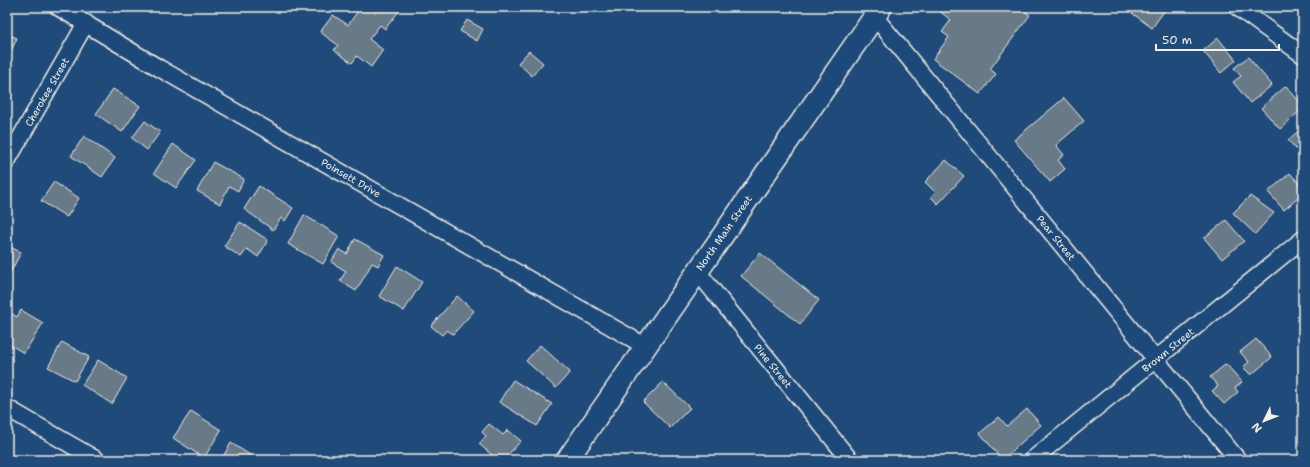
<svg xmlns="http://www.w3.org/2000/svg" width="1310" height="467" viewBox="0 0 1310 467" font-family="'Shantell Sans',sans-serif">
<rect width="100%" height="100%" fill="#1f4a7a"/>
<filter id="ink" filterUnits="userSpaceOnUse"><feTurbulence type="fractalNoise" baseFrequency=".025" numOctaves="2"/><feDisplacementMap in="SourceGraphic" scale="8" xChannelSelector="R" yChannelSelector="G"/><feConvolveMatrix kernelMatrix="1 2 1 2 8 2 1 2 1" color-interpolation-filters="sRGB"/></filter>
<g filter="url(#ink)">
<!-- building -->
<g fill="#687988" stroke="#f4f1e8">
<path d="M352 7H393L399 11 385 29 380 25 369 39 383 50 371 67 357 56 352 63 334 50 338 45 320 32 333 15 348 25 358 11Z"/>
<path d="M934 7H1019L1030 15 990 69 996 74 980 94 933 59 949 37 942 32 951 20Z"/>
<path d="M1136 7H1167L1152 28 1132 13Z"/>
<path d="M467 20 483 29 477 41 460 31Z"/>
<path d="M7 34 17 38 8 58H7Z"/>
<path d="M1218 38 1236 60 1221 73 1203 51Z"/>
<path d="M529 51 543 63 532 76 518 63Z"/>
<path d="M1248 57 1272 85 1250 103 1233 82 1241 76 1234 68Z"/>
<path d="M1286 86 1303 106V108L1280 129 1261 108Z"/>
<path d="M113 89 140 106 122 132 96 114Z"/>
<path d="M1064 98 1084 121 1056 145 1064 155 1058 160 1065 169 1050 182 1014 140Z"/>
<path d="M145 121 160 132 147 150 132 138Z"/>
<path d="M1303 127V157L1288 140Z"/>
<path d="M84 136 115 158 102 177 71 156Z"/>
<path d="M173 144 196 160 176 188 154 173Z"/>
<path d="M946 160 964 176 938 204 931 197 935 192 925 182Z"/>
<path d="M213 162 244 179 238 191 229 186 220 204 197 191Z"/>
<path d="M1290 173 1303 188V194L1284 210 1268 192Z"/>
<path d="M54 182 79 198 67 217 41 201Z"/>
<path d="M259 186 293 208 285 221 281 218 273 230 244 209Z"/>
<path d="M1250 196 1274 213 1255 234 1233 213Z"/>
<path d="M304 215 339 236 323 264 288 244Z"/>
<path d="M1226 220 1244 241 1222 259 1204 238Z"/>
<path d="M240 222 268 240 258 257 247 249 241 257 224 246Z"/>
<path d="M355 239 384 255 378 266 372 263 356 291 340 281 346 271 331 262 339 249 347 254Z"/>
<path d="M7 246 21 252 7 279Z"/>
<path d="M760 253 819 300 800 324 741 276Z"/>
<path d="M397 266 422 282 404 311 379 296Z"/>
<path d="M457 296 474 311 453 334 447 330 442 335 431 326Z"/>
<path d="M21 310 43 323 24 353 7 343V311L17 317Z"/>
<path d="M1256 339 1272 357 1251 375 1243 367 1249 362 1240 352Z"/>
<path d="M62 342 89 357 75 381 48 367Z"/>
<path d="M540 345 570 372 556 388 526 361Z"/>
<path d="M98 360 127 378 112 404 82 385Z"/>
<path d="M1226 364 1242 382 1235 388 1238 392 1224 404 1212 391 1218 386 1210 377Z"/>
<path d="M513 380 552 404 537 426 499 402Z"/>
<path d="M663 382 690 408 670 428 643 402Z"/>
<path d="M1027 409 1041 425 1002 460 980 433 999 417 1007 426Z"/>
<path d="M191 411 221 430 204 458 173 438Z"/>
<path d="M489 424 503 435 508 430 521 441 503 460H498L479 444 486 436 482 432Z"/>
<path d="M231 443 258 460H221Z"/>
</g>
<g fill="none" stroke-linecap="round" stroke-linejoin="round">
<defs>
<g id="minor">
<path d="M58 7 159 68 645 346"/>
<path d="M1237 7 1303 55"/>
<path d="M875 17 1238 460"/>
<path d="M7 161 86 23"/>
<path d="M697 271 850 460"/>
<path d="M7 408 97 460"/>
<path d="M1032 460 1303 239"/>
</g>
<path id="major" d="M567 460 881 7"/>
</defs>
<!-- minor casing -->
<use href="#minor" stroke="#f4f1e8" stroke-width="19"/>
<!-- major casing -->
<use href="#major" stroke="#f4f1e8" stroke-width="24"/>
<!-- minor -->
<use href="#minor" stroke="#1f4a7a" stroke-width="16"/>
<!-- major -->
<use href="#major" stroke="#1f4a7a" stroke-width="21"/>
</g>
</g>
<g text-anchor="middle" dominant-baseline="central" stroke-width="3.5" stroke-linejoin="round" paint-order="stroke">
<!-- street labels -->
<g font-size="10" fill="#f4f1e8" stroke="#1f4a7a">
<text transform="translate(47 92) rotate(-60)">Cherokee Street</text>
<text transform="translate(351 178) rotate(30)">Poinsett Drive</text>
<text transform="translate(724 233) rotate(-55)">North Main Street</text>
<text transform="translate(1056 238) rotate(51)">Pear Street</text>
<text transform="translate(1168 350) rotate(-39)">Brown Street</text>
<text transform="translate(773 366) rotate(51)">Pine Street</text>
</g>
</g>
<!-- margin -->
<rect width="1310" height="467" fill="none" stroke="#1f4a7a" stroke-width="24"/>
<rect x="12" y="12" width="1286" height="443" fill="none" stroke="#f4f1e8" stroke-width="1.5" filter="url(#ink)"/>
<!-- north arrow -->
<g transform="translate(1264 421) rotate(227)" stroke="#1f4a7a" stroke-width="3" paint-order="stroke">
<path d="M0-3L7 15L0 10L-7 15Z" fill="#f4f1e8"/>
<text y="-6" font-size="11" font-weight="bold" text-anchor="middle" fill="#f4f1e8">N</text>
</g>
<!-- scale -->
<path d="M1156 44v6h123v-6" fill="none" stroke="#f4f1e8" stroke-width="2"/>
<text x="1162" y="44" font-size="12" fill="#f4f1e8" stroke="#1f4a7a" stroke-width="3" paint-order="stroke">50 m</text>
</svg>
